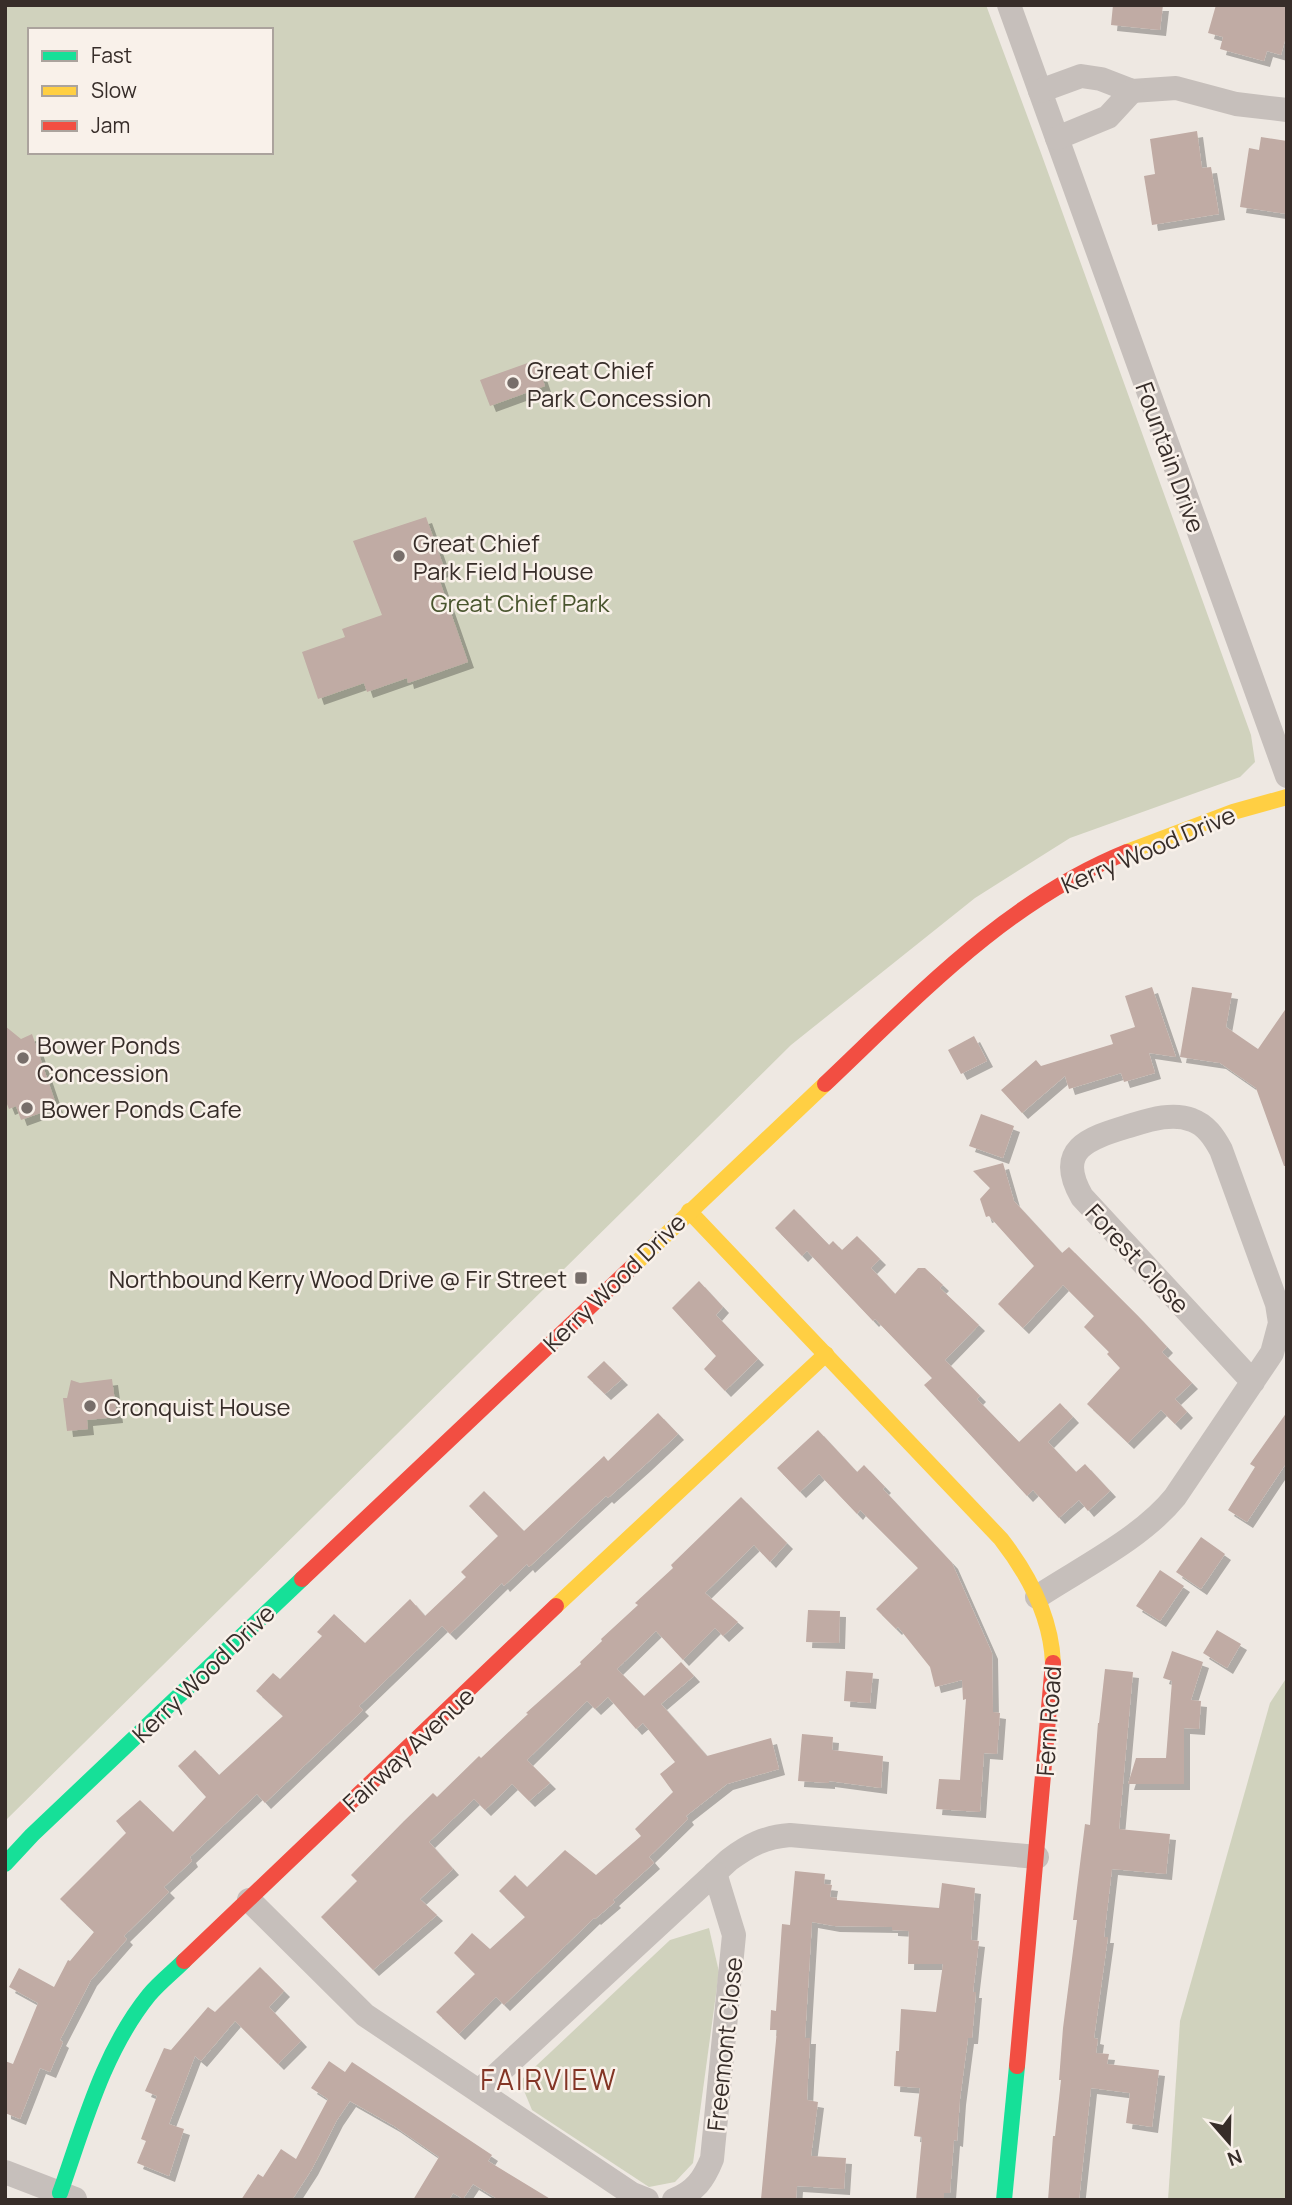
<svg xmlns="http://www.w3.org/2000/svg" width="1292" height="2205" viewBox="0 0 1292 2205" font-family="Manrope,sans-serif">
<defs>
<filter id="shadow"><feDropShadow dx="6" dy="6" stdDeviation="0" flood-color="#0004"/></filter>
</defs>
<rect width="100%" height="100%" fill="#eee8e2"/>
<!-- green -->
<g fill="#d0d2bd" fill-rule="evenodd">
<path d="M5 5H986L1041 153 1251 735 1255 762 1240 777 1070 838 975 898 791 1045 5 1821ZM30 30H271V152H30Z"/>
<path d="M1287 1677V2200H1168L1180 2021 1270 1703Z"/>
<path d="M709 1928 719 1972 693 2163 675 2182 649 2187 532 2110 520 2081 670 1940Z"/>
</g>
<!-- building -->
<g fill="#c0aba4" filter="url(#shadow)">
<path d="M1113 5H1163L1160 30 1111 25Z"/>
<path d="M1216 5H1287V33L1281 55 1267 51 1264 61 1220 49 1223 37 1208 33Z"/>
<path d="M1197 131 1202 168 1211 167 1219 214 1152 225 1144 176 1155 174 1150 139Z"/>
<path d="M1261 137 1287 141V214L1240 207 1249 148 1259 150Z"/>
<path d="M536 360 545 386 490 406 480 380Z"/>
<path d="M426 517 445 570 437 573 468 662 408 683 407 678 367 692 364 683 318 699 302 652 345 637 342 629 382 615 353 541Z"/>
<path d="M1152 987 1176 1057 1149 1053 1155 1073 1124 1082 1121 1073 1069 1089 1065 1076 1022 1113 1001 1090 1036 1060 1041 1066 1113 1044 1110 1035 1135 1027 1125 996Z"/>
<path d="M1192 987 1232 993 1226 1027 1258 1049 1287 1007V1166H1284L1256 1088 1220 1063 1180 1057Z"/>
<path d="M5 1026 21 1039 32 1034 57 1107 21 1120 16 1106 9 1109 5 1099Z"/>
<path d="M974 1036 987 1061 961 1074 948 1050Z"/>
<path d="M981 1114 1014 1126 1003 1158 969 1146Z"/>
<path d="M1003 1163 1014 1201 1062 1253 1069 1247 1138 1316 1167 1347 1162 1352 1192 1383 1175 1399 1187 1412 1175 1424 1161 1410 1128 1443 1087 1404 1120 1368 1107 1354 1109 1352 1084 1327 1094 1316 1063 1285 1023 1328 998 1304 1034 1266 989 1216 986 1217 980 1199 990 1188 973 1171Z"/>
<path d="M794 1209 829 1245 833 1241 842 1250 857 1236 880 1259 871 1268 895 1294 918 1268H925L943 1285 940 1288 979 1325 945 1360 980 1396 977 1399 1019 1442 1060 1403 1073 1417 1048 1442 1076 1472 1085 1464 1110 1491 1088 1511 1079 1500 1059 1518 1033 1490 1027 1496 924 1385 932 1378 875 1319 873 1321 807 1251 802 1256 775 1228Z"/>
<path d="M699 1281 723 1307 716 1315 758 1359 725 1391 704 1369 716 1356 672 1308Z"/>
<path d="M604 1361 622 1379 605 1394 587 1377Z"/>
<path d="M112 1379 117 1417 87 1420 88 1429 67 1431 63 1398H67L71 1380 80 1383Z"/>
<path d="M1287 1412V1462L1247 1522 1228 1510 1255 1467 1250 1464Z"/>
<path d="M658 1413 678 1434 645 1465 608 1498 606 1496 529 1567 527 1564 504 1586 502 1583 450 1634 442 1626 359 1706 363 1710 265 1803 257 1794 190 1857 192 1861 164 1887 169 1892 124 1936 127 1939 91 1980 60 2040 63 2042 50 2072 40 2068 20 2119 5 2113V2061L13 2064 38 2003 9 1987 19 1968 54 1987 68 1960 70 1961 94 1932 60 1899 126 1833 116 1821 140 1800 173 1832 206 1797 178 1766 195 1750 219 1775 283 1716 256 1691 273 1673 280 1679 322 1636 317 1632 334 1614 365 1643 410 1599 425 1616 466 1577 461 1572 498 1536 469 1506 484 1491 524 1531 604 1456 608 1461Z"/>
<path d="M818 1430 857 1472 864 1465 885 1487 883 1489 952 1563 992 1653 993 1712 1000 1713 997 1754 984 1753 980 1812 936 1809 939 1779 960 1780 966 1699 963 1700 962 1680 935 1687 930 1667 898 1627 896 1629 876 1609 918 1568 860 1510 857 1514 819 1474 800 1492 777 1468Z"/>
<path d="M741 1497 787 1543 770 1562 754 1545 705 1593 738 1622 723 1636 715 1628 683 1660 656 1631 617 1669 644 1696 681 1662 694 1676 661 1704 707 1756 771 1738 779 1769 727 1784 686 1816 688 1819 649 1857 654 1863 613 1900 615 1902 595 1919 594 1918 504 2005 496 1997 459 2034 436 2012 475 1974 454 1953 472 1933 490 1949 525 1917 499 1891 515 1875 527 1887 565 1850 596 1875 641 1836 635 1829 673 1792 660 1774 675 1762 643 1723 636 1729 608 1697 595 1709 587 1701 527 1760 550 1783 529 1801 512 1784 485 1810 474 1799 429 1842 453 1869 420 1899 437 1915 373 1970 321 1917 357 1881 351 1875 404 1821 433 1793 437 1797 479 1756 481 1758 528 1714 526 1713 581 1664 580 1662 602 1641 601 1639 638 1605 635 1603 673 1568 671 1565Z"/>
<path d="M1201 1537 1225 1554 1201 1589 1176 1572Z"/>
<path d="M1160 1570 1184 1586 1160 1621 1136 1606Z"/>
<path d="M808 1610 840 1611 839 1643 806 1642Z"/>
<path d="M1217 1630 1241 1644 1227 1668 1203 1653Z"/>
<path d="M1172 1651 1203 1662 1191 1700 1201 1701 1199 1729 1184 1728V1784H1128L1136 1758H1166L1172 1681 1163 1678Z"/>
<path d="M1105 1669 1133 1672 1119 1829 1170 1834 1166 1874 1112 1869 1104 1937H1108L1094 2038 1098 2039 1096 2053 1109 2054 1107 2064 1159 2070 1152 2127 1126 2123 1130 2093 1091 2088 1079 2200H1048L1053 2136H1055L1061 2080H1059L1063 2028 1077 1920H1073L1085 1824 1090 1825 1098 1723H1099Z"/>
<path d="M846 1671 873 1673 870 1703 844 1701Z"/>
<path d="M802 1734 833 1737 832 1750 883 1756 881 1788 829 1781V1783L798 1781Z"/>
<path d="M795 1871 825 1874 824 1884 832 1885 830 1897 837 1898V1900L939 1908 942 1883 975 1888 971 1940 979 1941 973 1992H976L972 2038H968L960 2099 957 2141 954 2140 950 2193H944V2200H916L922 2137 914 2136 920 2088 894 2086 896 2051H899L901 2009 936 2012 943 1964H908L909 1931 892 1930V1927L834 1926 812 1922 805 2038H810L807 2100 818 2102 811 2156 846 2158 844 2189 797 2186 796 2200 761 2199 777 2030H770L771 2010 776 2011 782 1924 790 1925Z"/>
<path d="M260 1967 284 1991 269 2007 301 2041 278 2064 235 2021 201 2061 195 2056 169 2124 184 2129 169 2176 137 2163 146 2141 141 2139 157 2096 145 2091 164 2048 171 2050 208 2007 215 2012Z"/>
<path d="M329 2061 345 2072 352 2062 492 2155 488 2161 552 2200H499L473 2184 463 2199 453 2193 449 2200H413L439 2157 394 2126 350 2101 337 2120 312 2169 292 2200H241L258 2174 263 2177 281 2149 296 2159 328 2099 311 2088Z"/>
</g>
<g fill="none" stroke-linecap="round" stroke-linejoin="round">
<!-- street -->
<g stroke="#c6bfbb" stroke-width="24">
<path d="M1009 5 1287 776"/>
<path d="M1040 91 1081 76 1101 79 1132 91 1176 88 1236 104 1287 110"/>
<path d="M1057 138 1108 117 1132 91"/>
<path d="M1037 1597C1081 1568 1142 1538 1175 1497L1272 1353 1280 1323 1277 1304 1221 1150C1214 1137 1206 1125 1192 1120 1172 1112 1149 1120 1129 1126 1090 1138 1054 1148 1082 1197L1253 1382"/>
<path d="M249 1900 365 2015 632 2194 647 2200"/>
<path d="M479 2091 729 1860C749 1845 765 1837 790 1835L1037 1857"/>
<path d="M5 2172 75 2199"/>
<path d="M674 2200C695 2192 704 2179 712 2159L734 1935 715 1873"/>
</g>
<!-- fast -->
<g stroke="#16e098" stroke-width="16">
<path d="M5 1864 32 1835 302 1579"/>
<path d="M60 2193C84 2125 103 2052 149 1995 159 1983 173 1972 184 1961"/>
<path d="M1004 2200 1017 2066"/>
</g>
<!-- slow -->
<g stroke="#ffcf43" stroke-width="16">
<path d="M1127 852 1233 812 1287 797"/>
<path d="M689 1211 1001 1539C1029 1575 1051 1617 1053 1663"/>
<path d="M633 1266 825 1084"/>
<path d="M556 1606 826 1354"/>
</g>
<!-- jam -->
<g stroke="#f24e42" stroke-width="16">
<path d="M825 1084C918 996 1006 901 1127 852"/>
<path d="M302 1579 633 1266"/>
<path d="M184 1961 556 1606"/>
<path d="M1017 2066 1053 1663"/>
</g>
</g>
<!-- markers -->
<g fill="#776e6a" stroke="#f9f1ea" stroke-width="2.5">
<circle cx="513" cy="383" r="7"/>
<circle cx="399" cy="556" r="7"/>
<circle cx="23" cy="1058" r="7"/>
<circle cx="27" cy="1108" r="7"/>
<rect x="574" y="1271" width="14" height="14" rx="3.5"/>
<circle cx="90" cy="1406" r="7"/>
</g>
<g text-anchor="middle" dominant-baseline="central" stroke-width="5" stroke-linejoin="round" paint-order="stroke">
<!-- poi labels -->
<g font-size="24" fill="#372d29" stroke="#f9f1ea" text-anchor="start">
<text x="527" y="369">Great Chief<tspan x="527" dy="28">Park Concession</tspan></text>
<text x="413" y="542">Great Chief<tspan x="413" dy="28">Park Field House</tspan></text>
<text x="37" y="1044">Bower Ponds<tspan x="37" dy="28">Concession</tspan></text>
<text x="41" y="1108">Bower Ponds Cafe</text>
<text x="567" y="1278" text-anchor="end">Northbound Kerry Wood Drive @ Fir Street</text>
<text x="104" y="1406">Cronquist House</text>
</g>
<!-- street labels -->
<g font-size="24" fill="#372d29" stroke="#f9f1ea">
<text transform="translate(1171 457) rotate(70)">Fountain Drive</text>
<text transform="translate(1148 849) rotate(-23)">Kerry Wood Drive</text>
<text transform="translate(1138 1258) rotate(47)">Forest Close</text>
<text transform="translate(614 1282) rotate(-44)">Kerry Wood Drive</text>
<text transform="translate(203 1673) rotate(-44)">Kerry Wood Drive</text>
<text transform="translate(1048 1721) rotate(-86)">Fern Road</text>
<text transform="translate(408 1749) rotate(-43)">Fairway Avenue</text>
<text transform="translate(724 2044) rotate(-84)">Freemont Close</text>
</g>
<!-- park labels -->
<g font-size="24" fill="#49552e" stroke="#f9f1ea">
<text x="520" y="602">Great Chief Park</text>
</g>
<!-- quarter labels -->
<g font-size="28" letter-spacing="2" fill="#833525" stroke="#f9f1ea">
<text x="549" y="2079">FAIRVIEW</text>
</g>
</g>
<!-- border -->
<rect width="1292" height="2205" fill="none" stroke="#372d29" stroke-width="14"/>
<!-- legend -->
<rect x="28" y="28" width="245" height="126" fill="#f9f1ea" stroke="#aba39d" stroke-width="2"/>
<rect x="42" y="51" width="35" height="10" fill="#16e098" stroke="#aba39d" stroke-width="2"/>
<text x="91" y="63" font-size="21" fill="#372d29">Fast</text>
<rect x="42" y="86" width="35" height="10" fill="#ffcf43" stroke="#aba39d" stroke-width="2"/>
<text x="91" y="98" font-size="21" fill="#372d29">Slow</text>
<rect x="42" y="121" width="35" height="10" fill="#f24e42" stroke="#aba39d" stroke-width="2"/>
<text x="91" y="133" font-size="21" fill="#372d29">Jam</text>
<!-- north arrow -->
<g transform="translate(1229 2142) rotate(160)" stroke="#f9f1ea" stroke-width="5" paint-order="stroke">
<path d="M0-5L12 26L0 18L-12 26Z" fill="#372d29"/>
<text y="-10" font-size="19" font-weight="bold" text-anchor="middle" fill="#372d29">N</text>
</g>
</svg>
